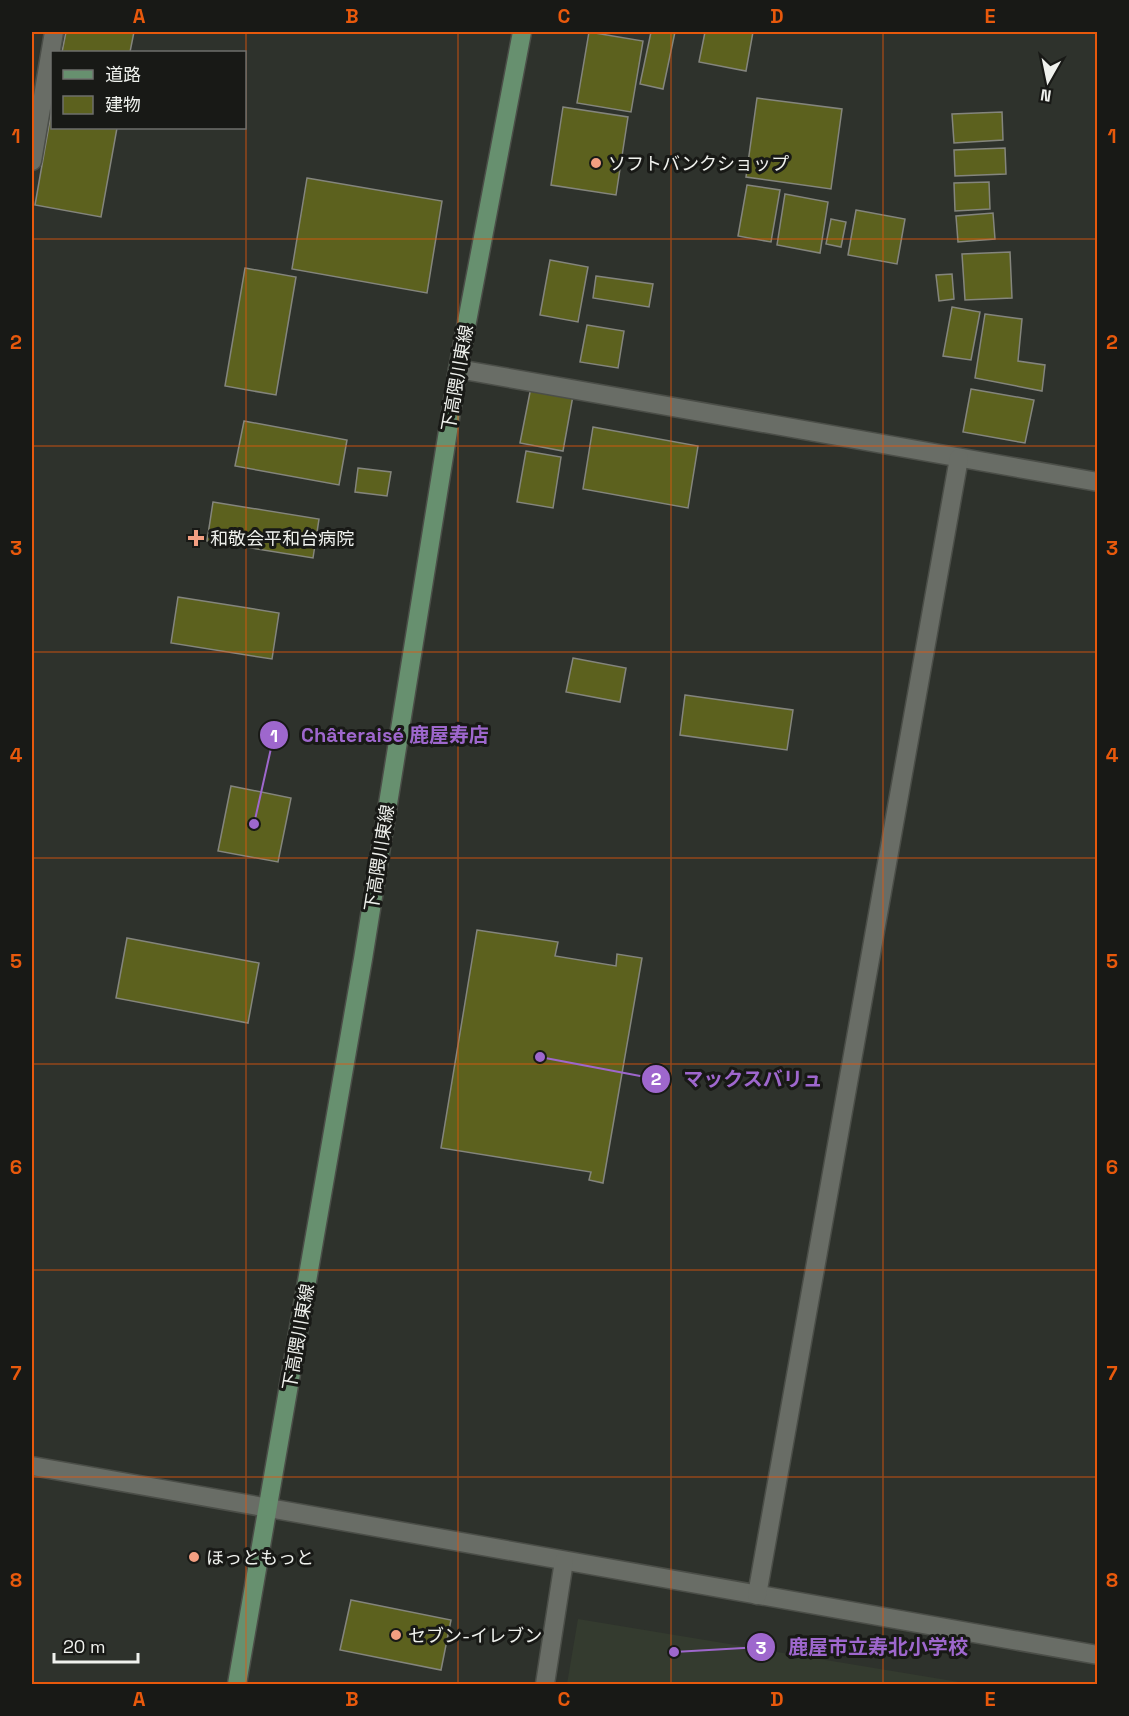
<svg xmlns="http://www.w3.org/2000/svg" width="1129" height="1716" viewBox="0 0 1129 1716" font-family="'Space Grotesk','Noto Sans JP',sans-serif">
<rect width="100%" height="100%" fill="#2e322c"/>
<!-- built -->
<path fill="#343b2f" d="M578 1619 971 1684H567Z"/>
<!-- building -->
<g fill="#5c611e" stroke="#84857d" stroke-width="1.5">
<path d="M66 32H134L130 52H62Z"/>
<path d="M589 32 643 41 631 112 577 103Z"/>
<path d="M651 32H675L663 89 640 84Z"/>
<path d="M705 32H753L746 71 699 62Z"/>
<path d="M757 98 842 109 831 189 746 177Z"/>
<path d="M563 107 628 117 616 195 551 185Z"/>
<path d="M52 108V128H117L101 217 35 205Z"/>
<path d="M1002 112 1003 140 954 143 952 114Z"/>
<path d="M1005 148 1006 174 955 176 954 150Z"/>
<path d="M307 178 442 201 427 293 292 269Z"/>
<path d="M989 182 990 209 955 211 954 183Z"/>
<path d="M747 185 780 190 771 242 738 236Z"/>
<path d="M785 194 828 202 820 253 777 245Z"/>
<path d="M856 210 905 219 897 264 848 255Z"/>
<path d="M993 213 995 239 958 242 956 216Z"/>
<path d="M831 219 846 222 841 247 826 244Z"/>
<path d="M1010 252 1012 298 965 300 962 254Z"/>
<path d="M550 260 588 267 578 322 540 315Z"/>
<path d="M245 268 296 277 276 395 225 386Z"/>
<path d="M952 274 954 299 939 301 936 275Z"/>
<path d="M596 276 653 284 649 307 593 298Z"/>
<path d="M952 307 980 312 971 360 943 356Z"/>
<path d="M985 314 1022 319 1018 361 1045 365 1042 391 975 378Z"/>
<path d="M587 325 624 331 618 368 580 362Z"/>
<path d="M532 382 574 390 563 451 520 443Z"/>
<path d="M971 389 1034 400 1025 443 963 432Z"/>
<path d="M244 421 347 440 339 485 235 466Z"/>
<path d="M593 427 698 446 688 508 583 489Z"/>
<path d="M526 451 561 457 553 508 517 502Z"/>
<path d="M358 468 391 472 387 496 355 492Z"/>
<path d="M213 502 319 519 313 558 207 541Z"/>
<path d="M178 597 279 613 272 659 171 643Z"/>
<path d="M573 658 626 668 620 702 566 692Z"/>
<path d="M685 695 793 710 787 750 680 735Z"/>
<path d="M231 786 291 798 278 862 218 851Z"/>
<path d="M477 930 558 942 555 956 616 966 617 954 642 958 603 1183 589 1180 591 1172 441 1148Z"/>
<path d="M127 938 259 963 248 1023 116 998Z"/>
<path d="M351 1600 451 1620 441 1670 340 1650Z"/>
</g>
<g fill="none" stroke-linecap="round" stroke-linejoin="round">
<defs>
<g id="minor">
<path d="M32 161 54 32"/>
<path d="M458 369 1098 482"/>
<path d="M32 1466 1098 1655"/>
<path d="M757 1595 959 458"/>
<path d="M545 1684 564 1561"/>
</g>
<path id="major" d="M237 1684 363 959 458 369 522 32"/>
</defs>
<!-- minor casing -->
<use href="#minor" stroke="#4b4e48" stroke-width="21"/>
<!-- major casing -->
<use href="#major" stroke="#4b4e48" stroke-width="21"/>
<!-- minor -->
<use href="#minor" stroke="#696d66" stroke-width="18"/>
<!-- major -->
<use href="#major" stroke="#67906f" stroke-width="18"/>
</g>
<!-- grid -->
<path fill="none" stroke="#e8590c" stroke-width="1.5" stroke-opacity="0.55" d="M246 32V1684M458 32V1684M671 32V1684M883 32V1684M32 239H1098M32 446H1098M32 652H1098M32 858H1098M32 1064H1098M32 1270H1098M32 1477H1098"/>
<!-- markers -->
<g fill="#f39f82" stroke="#181916" stroke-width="2">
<circle cx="596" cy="163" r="6"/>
<path d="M193 529h6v6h6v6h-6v6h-6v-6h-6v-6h6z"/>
<circle cx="194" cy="1557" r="6"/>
<circle cx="396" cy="1635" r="6"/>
</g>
<g text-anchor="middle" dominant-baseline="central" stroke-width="6" stroke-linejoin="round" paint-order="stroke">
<!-- poi labels -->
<g font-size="18" fill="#eff1ed" stroke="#181916" text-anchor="start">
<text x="608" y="163">ソフトバンクショップ</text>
<text x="210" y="538">和敬会平和台病院</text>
<text x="206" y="1557">ほっともっと</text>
<text x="408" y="1635">セブン-イレブン</text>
</g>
<!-- street labels -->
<g font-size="18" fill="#eff1ed" stroke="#181916">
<text transform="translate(457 378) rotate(-80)">下高隈川東線</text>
<text transform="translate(379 858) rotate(-81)">下高隈川東線</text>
<text transform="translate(298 1337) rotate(-80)">下高隈川東線</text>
</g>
</g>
<!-- callouts -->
<path fill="none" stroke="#9e67cd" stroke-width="2" d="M254 824L274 735M540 1057L656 1079M674 1652L761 1647"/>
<g fill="#9e67cd" stroke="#181916" stroke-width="2">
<circle cx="254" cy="824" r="6"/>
<circle cx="540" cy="1057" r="6"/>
<circle cx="674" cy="1652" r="6"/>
<circle cx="274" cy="735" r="15"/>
<circle cx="656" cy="1079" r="15"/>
<circle cx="761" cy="1647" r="15"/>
</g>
<g font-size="18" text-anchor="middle" font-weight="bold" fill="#fff">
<text x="274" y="742">1</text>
<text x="656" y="1085">2</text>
<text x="761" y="1654">3</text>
</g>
<g font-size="20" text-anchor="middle" font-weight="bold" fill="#9e67cd" stroke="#181916" stroke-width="6" stroke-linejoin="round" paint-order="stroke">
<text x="395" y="742">Châteraisé 鹿屋寿店</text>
<text x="753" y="1086">マックスバリュ</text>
<text x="878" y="1654">鹿屋市立寿北小学校</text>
</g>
<!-- border -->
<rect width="1129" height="1716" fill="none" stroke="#181916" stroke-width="66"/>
<!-- legend -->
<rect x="51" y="51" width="195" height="78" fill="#181916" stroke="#6e6f6c" stroke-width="1.5"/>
<rect x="63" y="70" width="30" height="9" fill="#67906f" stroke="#6e6f6c" stroke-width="1.5"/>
<text x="105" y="81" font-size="18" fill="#eff1ed">道路</text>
<rect x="63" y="96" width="30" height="18" fill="#5c611e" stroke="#6e6f6c" stroke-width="1.5"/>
<text x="105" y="111" font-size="18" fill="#eff1ed">建物</text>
<!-- north arrow -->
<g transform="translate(1048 81) rotate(189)" stroke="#181916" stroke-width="4.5" paint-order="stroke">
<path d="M0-4.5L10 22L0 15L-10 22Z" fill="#eff1ed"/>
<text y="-9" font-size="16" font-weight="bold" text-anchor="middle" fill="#eff1ed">N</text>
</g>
<!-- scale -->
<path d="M54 1653v9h84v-9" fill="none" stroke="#eff1ed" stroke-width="3"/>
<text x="63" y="1653" font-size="18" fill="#eff1ed" stroke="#181916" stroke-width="4.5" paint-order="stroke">20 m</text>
<rect x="33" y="33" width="1063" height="1650" fill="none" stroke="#e8590c" stroke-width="2"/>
<g font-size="20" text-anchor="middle" font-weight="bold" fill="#e8590c">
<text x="139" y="23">A</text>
<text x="352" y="23">B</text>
<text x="564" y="23">C</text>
<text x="777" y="23">D</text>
<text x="990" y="23">E</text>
<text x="16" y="143">1</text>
<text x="1112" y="143">1</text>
<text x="16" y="349">2</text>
<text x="1112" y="349">2</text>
<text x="16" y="555">3</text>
<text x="1112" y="555">3</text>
<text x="16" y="762">4</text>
<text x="1112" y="762">4</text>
<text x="16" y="968">5</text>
<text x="1112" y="968">5</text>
<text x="16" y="1174">6</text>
<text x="1112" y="1174">6</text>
<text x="16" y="1380">7</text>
<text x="1112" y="1380">7</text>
<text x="16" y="1587">8</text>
<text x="1112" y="1587">8</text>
<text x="139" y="1706">A</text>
<text x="352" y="1706">B</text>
<text x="564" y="1706">C</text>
<text x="777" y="1706">D</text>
<text x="990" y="1706">E</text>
</g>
</svg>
